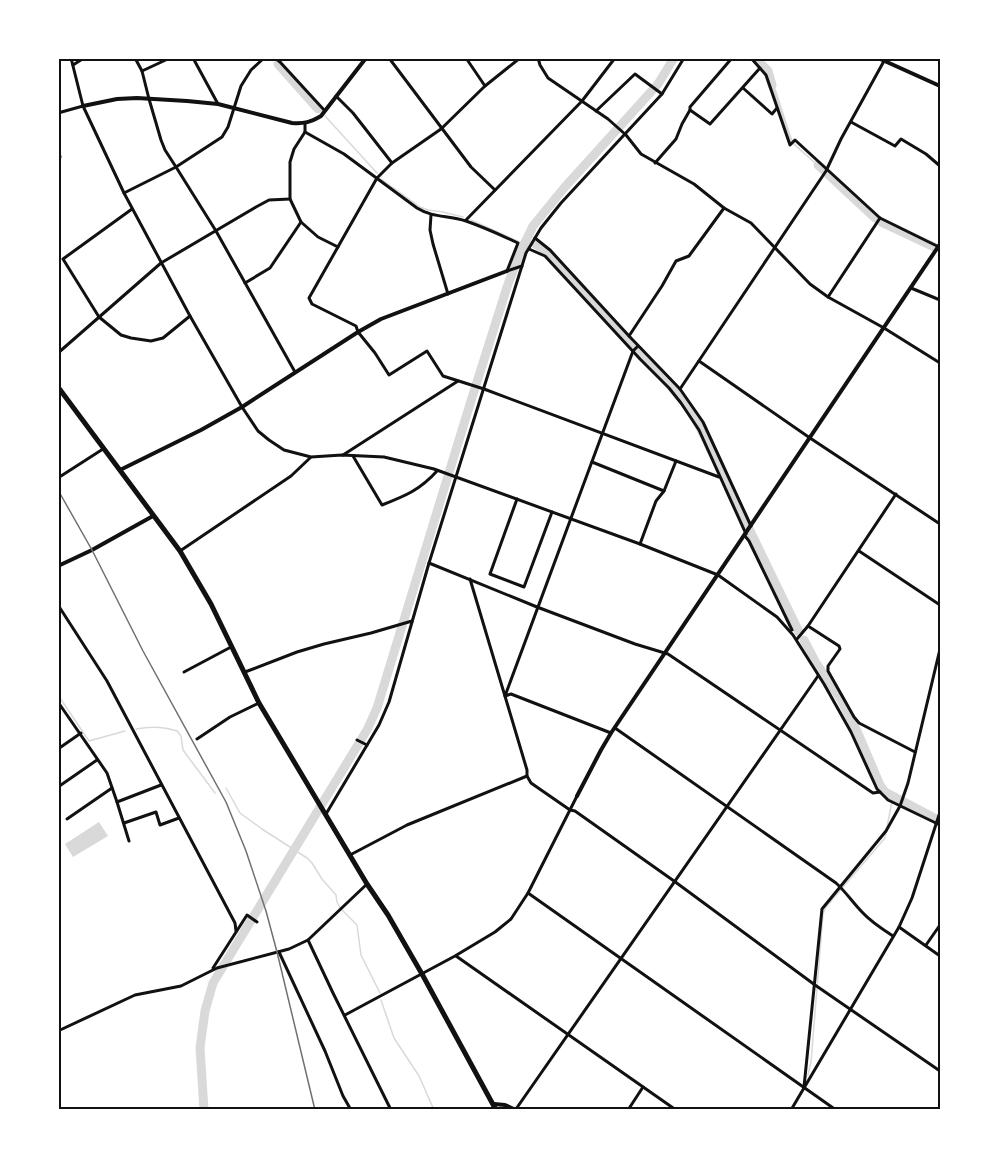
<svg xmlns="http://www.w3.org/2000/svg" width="999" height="1168" viewBox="0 0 999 1168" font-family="'Open Sans',sans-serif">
<rect width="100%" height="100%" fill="#fff"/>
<!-- water -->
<g fill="#d9d9d9">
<path d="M771 74 791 136 794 143 824 170 823 171 788 140 767 75Z"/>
<path d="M99 822 108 836 73 857 65 844Z"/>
</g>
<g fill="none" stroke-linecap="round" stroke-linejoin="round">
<!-- stream -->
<g stroke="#d9d9d9" stroke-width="1.5">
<path d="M325 116 377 173"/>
<path d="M381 179 420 207 428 210 443 212 463 217"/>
<path d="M471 220 524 244"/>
<path d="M58 695 89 741 125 731"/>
<path d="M136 729C151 726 163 726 177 731L181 736 183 750 215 793"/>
<path d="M226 788 240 813 262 829 307 858 312 863 322 879 336 895 337 902 341 909 357 925 361 955 380 993"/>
<path d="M887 827 893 796"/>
<path d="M381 1000 394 1038 419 1076 434 1110"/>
<path d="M808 1075 811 1062 823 914 826 907 885 838 886 832"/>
</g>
<!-- river -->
<g stroke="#d9d9d9" stroke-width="9">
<path d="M755 58 768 71 772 85"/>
<path d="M278 64 318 109"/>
<path d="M818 165 875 218"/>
<path d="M881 222 934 247"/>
<path d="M535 244 548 252 572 280 669 384 693 413 799 632"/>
<path d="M804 640 816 663 840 698 857 731 880 785 885 792 940 821"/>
<path d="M204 1110 200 1048 205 1011 213 983 367 730 377 708 470 404 507 287 519 255 533 226 564 188 658 84 674 58"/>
</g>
<!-- minor -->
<g stroke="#111" stroke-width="3">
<path d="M71 58 83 106 124 193 190 316 242 407 258 431 269 440 284 450 311 457 342 455 384 457 434 469 640 544 718 575 777 617 793 635 824 684 851 732 877 789 888 800 940 825"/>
<path d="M193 58 218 104"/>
<path d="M264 58 251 70 241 86 228 127 222 137 176 167 216 231 295 372"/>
<path d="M275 58 280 62 325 111"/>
<path d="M389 58 471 167 495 190"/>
<path d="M466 58 485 86"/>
<path d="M520 58 485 86 441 129 392 163 377 178 309 298 312 304 356 326 358 332 375 353 389 375 427 351 443 376 484 389 719 477"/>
<path d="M538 58 540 65 548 78 608 119 626 135 641 154 694 184 724 208 751 223 810 284 828 297 884 328 940 363"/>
<path d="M732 58 690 107V110L710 124 760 68"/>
<path d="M751 58 766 75 790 145 795 140 880 218 939 247"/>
<path d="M73 65 84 58"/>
<path d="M142 71 170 58"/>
<path d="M743 88 772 114 777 108"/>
<path d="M336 96 353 113 392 163"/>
<path d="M596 111 635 74 662 94"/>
<path d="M58 113 83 106"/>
<path d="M851 122 895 146 901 139 926 154 940 166"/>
<path d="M305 124V132L294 149 290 162V199L301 222 318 237 338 247"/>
<path d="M305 132 344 154 417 208C433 218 448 215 466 221 483 227 501 235 518 243L507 271"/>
<path d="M58 147 60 157"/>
<path d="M655 163 676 139 682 124 690 110"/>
<path d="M124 193 176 167 165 150 161 140 149 99 142 71 135 58"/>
<path d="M132 209 63 259 99 317 121 335 131 338 151 341 163 338 190 316"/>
<path d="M431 215 430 230 433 244 448 294"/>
<path d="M466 220 582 101 615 58"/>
<path d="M535 238 550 250 629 336 680 389 703 422 751 526"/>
<path d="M529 249 545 256 640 359 669 388 681 403 699 430 746 534"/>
<path d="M507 271 522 266"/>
<path d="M245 283 270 268 301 222"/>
<path d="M911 288 940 300"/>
<path d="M828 297 880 218"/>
<path d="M629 336 662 286 676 261 689 256 724 208"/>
<path d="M58 353 161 263 256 207 269 200 290 199"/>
<path d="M699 361 810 438 940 524"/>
<path d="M680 389 826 171 841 139 884 61"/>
<path d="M343 455 458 381"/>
<path d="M353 456 382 505C405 496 420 490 437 471"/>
<path d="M592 462 664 491"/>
<path d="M61 476 103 449"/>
<path d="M517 499 490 574 524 587 552 512"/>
<path d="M745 536 749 541 792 630"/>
<path d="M640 544 656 501 664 491 676 461"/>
<path d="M180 551 291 476 310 458"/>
<path d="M859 551 940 605"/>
<path d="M429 563 537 607 635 644 668 654 873 793 880 792"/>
<path d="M470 579 527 770V776L531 783 570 810 575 811 674 881 815 985 940 1071"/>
<path d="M58 605 107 681 235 923 236 931"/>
<path d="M808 626 839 646 840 649 828 666V671L854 717 859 723 915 752"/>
<path d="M797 639 808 626 896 494"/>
<path d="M184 672 231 647"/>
<path d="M245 672 297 652 324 644 371 633 412 621"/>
<path d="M58 702 107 773 117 802 129 841"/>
<path d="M615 728 836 883C846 892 853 903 862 912 871 922 882 929 893 936"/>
<path d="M611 733 511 694 505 696 633 351 638 346"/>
<path d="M197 739 230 717 259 703"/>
<path d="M357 740 367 745"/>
<path d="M58 749 81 733"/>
<path d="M58 787 97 760"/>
<path d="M117 802 161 785"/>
<path d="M326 814 379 725 389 702 429 563 526 253 541 228 561 203 662 94 684 58"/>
<path d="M67 819 112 788"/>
<path d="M124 823 156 812 160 825 179 818"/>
<path d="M350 855 407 825 527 776"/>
<path d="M528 893 836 1110"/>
<path d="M899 927 940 956"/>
<path d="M308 940 333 993 391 1110"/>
<path d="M926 945 940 925"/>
<path d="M279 952 325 1051 343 1096 351 1110"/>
<path d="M456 956 676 1110"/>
<path d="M213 968 247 915 257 922"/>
<path d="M345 1015 455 956 495 932 511 919 528 893 577 796"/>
<path d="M58 1031 135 995 181 986 217 968 289 949 308 940 367 884"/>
<path d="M804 1087 822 909 886 831 900 806 908 783 940 649"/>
<path d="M516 1109 818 676"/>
<path d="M628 1110 643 1087"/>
<path d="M791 1110 899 927 912 898 940 812"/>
</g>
<!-- tertiary -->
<g stroke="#111" stroke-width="4">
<path d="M878 58 940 86"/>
<path d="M83 106 117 99 137 98 187 101 218 104 292 123C304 124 311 122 321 116L366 58"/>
<path d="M120 470 201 430 242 407 358 332 381 319 507 271"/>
<path d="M58 566 92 550 153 516"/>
<path d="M577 796 601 750 611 733 940 244"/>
<path d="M494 1104 505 1105 516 1110"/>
</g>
<!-- trunk -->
<path stroke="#111" stroke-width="5" d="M58 387 180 551 211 604 259 703 367 884 388 915 422 974 496 1110"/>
<!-- rail -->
<path stroke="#707070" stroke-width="1.5" d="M58 490 92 550 143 651 226 802 246 851 266 911 277 952 315 1110"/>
</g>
<!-- border -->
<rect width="999" height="1168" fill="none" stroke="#ffffff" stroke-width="120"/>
<rect x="60" y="60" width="879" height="1048" fill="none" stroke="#111" stroke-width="2"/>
</svg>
